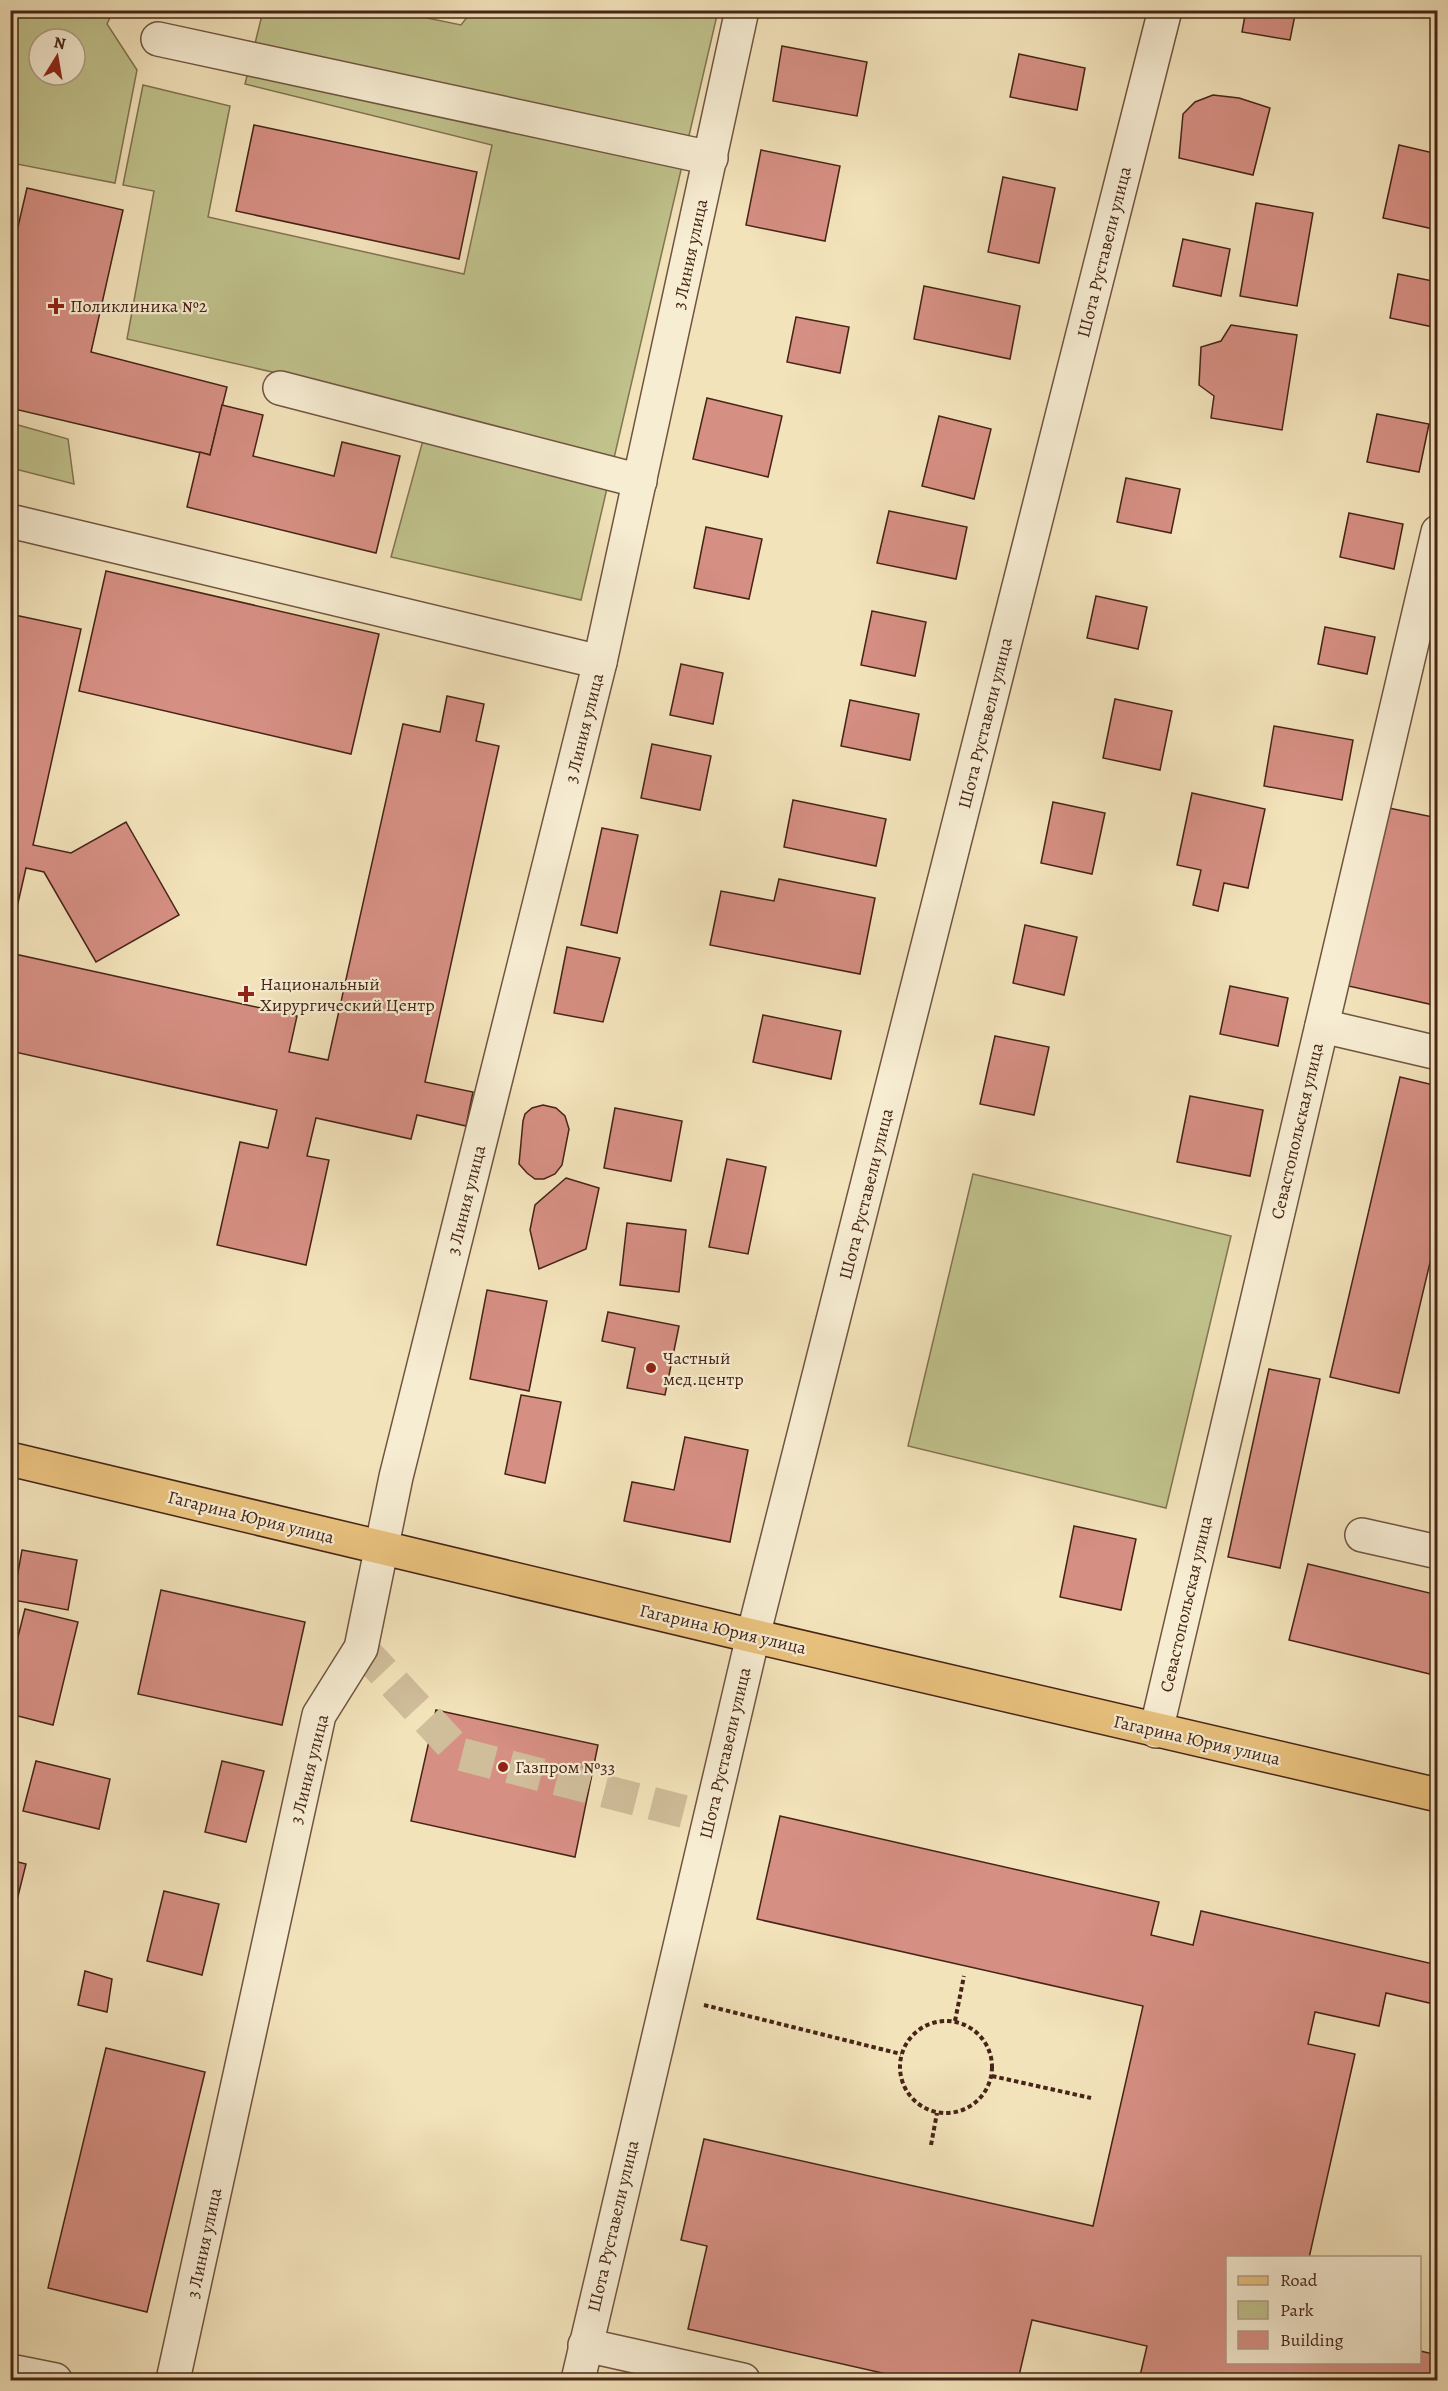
<svg xmlns="http://www.w3.org/2000/svg" width="1448" height="2391" viewBox="0 0 1448 2391" font-family="Alegreya,serif">
<rect width="100%" height="100%" fill="#f3e3bb"/>
<filter id="stains"><feTurbulence type="fractalNoise" baseFrequency=".00333" numOctaves="4"/><feColorMatrix values="0 0 0 0 .2 0 0 0 0 .09 0 0 0 0 .02 0 0 0 .5 -.17"/></filter>
<radialGradient id="worn" r=".72"><stop offset=".6" stop-color="#630" stop-opacity="0"/><stop offset="1" stop-color="#630" stop-opacity=".3"/></radialGradient>
<!-- green -->
<g fill="#c0c28c" stroke="#837352" stroke-width="1.5" fill-rule="evenodd">
<path d="M11 10 113 11 107 24 137 70 115 183 12 163 11 166ZM39 39H75V75H39Z"/>
<path d="M263 11H393L461 25 472 11H718L581 600 391 557 425 433 325 384 127 339 154 191 123 185 143 85 230 106 208 217 464 274 492 145 245 84Z"/>
<path d="M11 423 68 439 74 484 11 468Z"/>
<path d="M973 1174 1231 1236 1166 1508 908 1446Z"/>
</g>
<!-- building -->
<g fill="#d68f83" stroke="#462417" stroke-width="1.5">
<path d="M1246 10H1296L1290 40 1242 32Z"/>
<path d="M782 46 867 62 857 116 773 101Z"/>
<path d="M1019 54 1085 68 1077 110 1010 97Z"/>
<path d="M1213 95 1239 98 1270 108 1253 175 1179 158 1183 114 1195 102Z"/>
<path d="M254 125 477 172 459 259 236 211Z"/>
<path d="M1399 145 1438 154V230L1383 218Z"/>
<path d="M761 150 840 166 825 241 746 225Z"/>
<path d="M1003 177 1055 188 1039 263 988 252Z"/>
<path d="M27 188 123 210 91 352 227 387 210 455 10 408V261Z"/>
<path d="M1256 203 1313 213 1297 306 1240 296Z"/>
<path d="M1183 239 1230 249 1221 296 1173 286Z"/>
<path d="M1398 274 1438 282V328L1390 318Z"/>
<path d="M924 286 1020 306 1010 359 914 339Z"/>
<path d="M796 317 849 327 840 373 787 362Z"/>
<path d="M1231 325 1297 335 1282 430 1211 418 1214 396 1199 385 1201 347 1221 341Z"/>
<path d="M707 398 782 416 768 477 693 459Z"/>
<path d="M222 405 263 415 253 456 334 476 342 442 400 456 376 553 187 507 200 452 210 455Z"/>
<path d="M1377 414 1429 424 1419 472 1367 462Z"/>
<path d="M939 416 991 429 974 499 922 486Z"/>
<path d="M1126 478 1180 489 1171 533 1117 522Z"/>
<path d="M889 511 967 527 956 579 877 563Z"/>
<path d="M1349 513 1403 524 1394 569 1340 557Z"/>
<path d="M706 527 762 539 749 599 694 588Z"/>
<path d="M106 571 379 634 351 754 79 691Z"/>
<path d="M1096 596 1147 607 1138 649 1087 638Z"/>
<path d="M872 611 926 622 915 676 861 665Z"/>
<path d="M10 614 81 629 33 845 71 853 126 822 179 915 96 962 44 872 26 868 15 916 10 915Z"/>
<path d="M1325 627 1375 637 1367 674 1318 664Z"/>
<path d="M681 664 723 673 713 724 670 715Z"/>
<path d="M447 696 484 704 476 741 499 746 425 1082 473 1092 466 1126 417 1115 411 1139 316 1118 307 1156 329 1160 306 1265 217 1245 240 1142 268 1148 277 1110 10 1051V953L297 1016 289 1052 328 1060 403 724 440 732Z"/>
<path d="M1115 699 1172 711 1160 770 1103 758Z"/>
<path d="M850 700 919 714 910 760 841 746Z"/>
<path d="M1274 726 1353 740 1342 800 1264 786Z"/>
<path d="M652 744 711 756 700 810 641 798Z"/>
<path d="M1192 793 1265 809 1248 888 1224 883 1218 911 1193 905 1201 870 1177 865Z"/>
<path d="M793 800 886 819 876 866 784 847Z"/>
<path d="M1053 802 1105 813 1092 874 1041 863Z"/>
<path d="M1384 807 1438 818V936L1431 966 1438 968V1006L1344 985Z"/>
<path d="M602 828 638 835 617 933 581 925Z"/>
<path d="M779 879 875 898 860 974 710 945 721 891 774 901Z"/>
<path d="M1025 925 1077 937 1064 995 1013 983Z"/>
<path d="M567 947 620 958 603 1022 554 1013Z"/>
<path d="M1230 986 1288 998 1278 1046 1220 1034Z"/>
<path d="M763 1015 841 1031 831 1079 753 1062Z"/>
<path d="M995 1036 1049 1047 1034 1115 980 1104Z"/>
<path d="M1400 1077 1438 1086V1229L1399 1393 1330 1377Z"/>
<path d="M1190 1096 1263 1110 1250 1176 1177 1162Z"/>
<path d="M543 1105 556 1108 565 1116 569 1129 562 1165 555 1174 544 1179H535L527 1173 519 1164 523 1121 525 1114 532 1108Z"/>
<path d="M615 1108 682 1121 671 1181 604 1168Z"/>
<path d="M727 1159 766 1167 748 1254 709 1247Z"/>
<path d="M566 1178 599 1188 586 1249 539 1269 530 1230 535 1205Z"/>
<path d="M627 1223 686 1230 679 1292 620 1285Z"/>
<path d="M487 1290 547 1301 529 1391 470 1379Z"/>
<path d="M608 1312 679 1326 665 1395 627 1388 635 1348 602 1341Z"/>
<path d="M1269 1369 1320 1379 1280 1568 1228 1557Z"/>
<path d="M521 1395 561 1402 545 1483 505 1474Z"/>
<path d="M685 1437 748 1450 730 1542 624 1521 632 1482 674 1490Z"/>
<path d="M1074 1526 1136 1539 1121 1610 1060 1597Z"/>
<path d="M22 1550 77 1560 68 1610 13 1600Z"/>
<path d="M1308 1564 1438 1595V1676L1289 1640Z"/>
<path d="M161 1590 305 1622 282 1725 138 1694Z"/>
<path d="M25 1609 78 1622 53 1725 10 1714V1668Z"/>
<path d="M436 1710 598 1745 575 1857 411 1821Z"/>
<path d="M36 1761 110 1779 99 1829 23 1811Z"/>
<path d="M222 1761 264 1771 246 1842 205 1832Z"/>
<path d="M780 1816 1159 1902 1151 1935 1193 1945 1201 1911 1438 1965V2005L1386 1993 1379 2026 1315 2012 1308 2044 1355 2054 1309 2258H1228V2362H1420V2351L1438 2355V2380H1139L1147 2346 1032 2320 1018 2380H913L688 2329 707 2246 681 2240 704 2139 1093 2226 1143 2006 757 1919Z"/>
<path d="M10 1860 26 1864 10 1928Z"/>
<path d="M164 1891 219 1904 202 1975 147 1961Z"/>
<path d="M85 1971 112 1979 107 2012 78 2005Z"/>
<path d="M106 2048 205 2072 147 2312 48 2288Z"/>
</g>
<g fill="none" stroke-linecap="round" stroke-linejoin="round">
<!-- minor-tunnel -->
<path stroke="#d0bd9a" stroke-width="33" stroke-dasharray="33 16" stroke-linecap="butt" d="M361 1648 460 1754 709 1818"/>
<defs>
<g id="minor">
<path d="M158 39 711 158"/>
<path d="M280 388 640 481"/>
<path d="M10 521 600 662"/>
<path d="M1322 1026 1438 1053"/>
<path d="M1362 1535 1438 1552"/>
<path d="M1156 1731 1438 532"/>
<path d="M585 2345 743 2380"/>
<path d="M10 2371 55 2380"/>
<path d="M173 2380 319 1715 361 1648 396 1477 600 662 742 10"/>
<path d="M578 2380 753 1636 1165 10"/>
</g>
<path id="major" d="M10 1459 753 1636 1438 1795"/>
</defs>
<!-- minor casing -->
<use href="#minor" stroke="#715440" stroke-width="36"/>
<!-- major casing -->
<use href="#major" stroke="#462417" stroke-width="36"/>
<!-- path -->
<g stroke="#462417" stroke-width="4" stroke-dasharray="4.5 3" stroke-linecap="butt">
<path d="M704 2005 901 2054"/>
<circle cx="946" cy="2067" r="46"/>
<path d="M955 2021 964 1976"/>
<path d="M992 2076 1091 2098"/>
<path d="M931 2145 937 2113"/>
</g>
<!-- minor -->
<use href="#minor" stroke="#f7edd3" stroke-width="33"/>
<!-- major -->
<use href="#major" stroke="#eac27e" stroke-width="33"/>
</g>
<!-- markers -->
<g fill="#8f2418" stroke="#f7edd3" stroke-width="2">
<path d="M53 297h6v6h6v6h-6v6h-6v-6h-6v-6h6z"/>
<path d="M243 985h6v6h6v6h-6v6h-6v-6h-6v-6h6z"/>
<circle cx="651" cy="1368" r="6"/>
<circle cx="503" cy="1767" r="6"/>
</g>
<g text-anchor="middle" dominant-baseline="central" stroke-width="4.5" stroke-linejoin="round" paint-order="stroke">
<!-- street labels -->
<g font-size="18" fill="#462417" stroke="#f7edd3">
<text transform="translate(1104 252) rotate(-76)">Шота Руставели улица</text>
<text transform="translate(690 254) rotate(-78)">3 Линия улица</text>
<text transform="translate(985 723) rotate(-76)">Шота Руставели улица</text>
<text transform="translate(584 728) rotate(-76)">3 Линия улица</text>
<text transform="translate(1297 1131) rotate(-77)">Севастопольская улица</text>
<text transform="translate(866 1194) rotate(-76)">Шота Руставели улица</text>
<text transform="translate(466 1200) rotate(-76)">3 Линия улица</text>
<text transform="translate(251 1517) rotate(14)">Гагарина Юрия улица</text>
<text transform="translate(1186 1604) rotate(-77)">Севастопольская улица</text>
<text transform="translate(723 1629) rotate(13)">Гагарина Юрия улица</text>
<text transform="translate(1197 1740) rotate(13)">Гагарина Юрия улица</text>
<text transform="translate(725 1753) rotate(-77)">Шота Руставели улица</text>
<text transform="translate(309 1769) rotate(-76)">3 Линия улица</text>
<text transform="translate(613 2226) rotate(-77)">Шота Руставели улица</text>
<text transform="translate(204 2243) rotate(-78)">3 Линия улица</text>
</g>
<!-- poi labels -->
<g font-size="18" fill="#462417" stroke="#f7edd3" text-anchor="start">
<text x="70" y="306">Поликлиника №2</text>
<text x="260" y="984">Национальный<tspan x="260" dy="21">Хирургический Центр</tspan></text>
<text x="663" y="1358">Частный<tspan x="663" dy="21">мед.центр</tspan></text>
<text x="515" y="1767">Газпром №33</text>
</g>
</g>
<!-- margin -->
<rect width="1448" height="2391" fill="none" stroke="#f3e3bb" stroke-width="36"/>
<rect x="12" y="12" width="1424" height="2367" fill="none" stroke="#462417" stroke-width="3"/>
<rect x="18" y="18" width="1412" height="2355" fill="none" stroke="#462417" stroke-width="1.5"/>
<!-- legend -->
<rect x="1226" y="2256" width="195" height="108" fill="#f7edd3" stroke="#b09d88" stroke-width="1.5"/>
<rect x="1238" y="2276" width="30" height="9" fill="#eac27e" stroke="#b09d88" stroke-width="1.5"/>
<text x="1280" y="2286" font-size="18" fill="#462417">Road</text>
<rect x="1238" y="2301" width="30" height="18" fill="#c0c28c" stroke="#b09d88" stroke-width="1.5"/>
<text x="1280" y="2316" font-size="18" fill="#462417">Park</text>
<rect x="1238" y="2331" width="30" height="18" fill="#d68f83" stroke="#b09d88" stroke-width="1.5"/>
<text x="1280" y="2346" font-size="18" fill="#462417">Building</text>
<!-- north arrow -->
<g transform="translate(57 57) rotate(11)"><circle r="28" fill="#f7edd3" stroke="#b09d88" stroke-width="1.5"/>
<path d="M0-4.5L10 22L0 15L-10 22Z" fill="#8f2418"/>
<text y="-9" font-size="16" font-weight="bold" text-anchor="middle" fill="#462417">N</text>
</g>
<rect width="100%" height="100%" filter="url(#stains)"/>
<rect width="100%" height="100%" fill="url(#worn)"/>
</svg>
